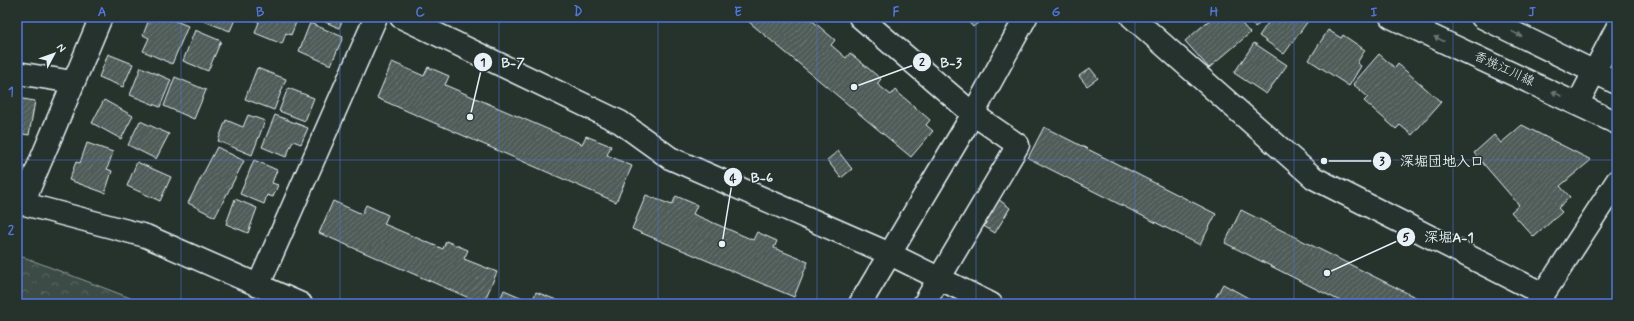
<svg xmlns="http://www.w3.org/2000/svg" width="1634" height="321" viewBox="0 0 1634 321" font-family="Mynerve,'Klee One',sans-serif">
<defs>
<pattern id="forest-crowns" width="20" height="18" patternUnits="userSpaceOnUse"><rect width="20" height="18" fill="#3e4b47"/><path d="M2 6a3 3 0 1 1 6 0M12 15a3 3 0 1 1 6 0" fill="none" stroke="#5a6562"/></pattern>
<pattern id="building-hatch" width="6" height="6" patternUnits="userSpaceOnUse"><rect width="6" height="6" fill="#505c59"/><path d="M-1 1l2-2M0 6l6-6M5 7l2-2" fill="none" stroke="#697472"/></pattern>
</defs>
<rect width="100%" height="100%" fill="#26332d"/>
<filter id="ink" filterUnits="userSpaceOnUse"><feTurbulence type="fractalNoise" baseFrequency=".025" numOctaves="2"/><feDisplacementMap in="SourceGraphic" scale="8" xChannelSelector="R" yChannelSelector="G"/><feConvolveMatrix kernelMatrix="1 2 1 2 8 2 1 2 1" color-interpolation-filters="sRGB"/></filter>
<g filter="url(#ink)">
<!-- forest -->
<path fill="url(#forest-crowns)" stroke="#939ea0" d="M17 255H18L146 304H17Z"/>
<!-- building -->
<g fill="url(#building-hatch)" stroke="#e8f1f8">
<path d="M150 17 157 19V17H166L188 26 172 64 143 51 149 38 143 35Z"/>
<path d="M202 17H236L230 31 201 20Z"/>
<path d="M251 17H292L297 20 291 35 286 33 282 44 255 33 259 22Z"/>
<path d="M314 17H344L339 28Z"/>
<path d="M743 17H796L799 19 801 17H808L835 40 831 45 846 58 850 53 881 79 877 84 891 95 895 90 930 120 926 125 933 131 911 157Z"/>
<path d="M964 17H985L973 27Z"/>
<path d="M1213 17H1236L1250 33 1209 68 1185 41Z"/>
<path d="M1242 17H1262L1259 19 1262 22 1255 27 1251 22 1248 24Z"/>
<path d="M1272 17H1303L1308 21 1284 54 1259 36Z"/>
<path d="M310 23 343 37 331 65 299 51Z"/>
<path d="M195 30 221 41 208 71 183 61Z"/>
<path d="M1328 30 1341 38 1343 35 1365 50 1357 63 1361 66 1349 86 1309 60Z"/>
<path d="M1254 43 1287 65 1266 94 1234 73Z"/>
<path d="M108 54 133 64 123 87 99 77Z"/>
<path d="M1379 54 1395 68 1398 64 1441 102 1412 135 1400 125 1396 129 1364 101 1368 97 1353 84Z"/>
<path d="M392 62 424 76 428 67 449 76 445 85 582 144 586 136 611 146 607 155 632 166 616 202 377 98Z"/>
<path d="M141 67 171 80 160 107 130 95Z"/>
<path d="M257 68 286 79 274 110 245 99Z"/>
<path d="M1090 68 1098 78 1087 86 1079 76Z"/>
<path d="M175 77 206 90 194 119 164 106Z"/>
<path d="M288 88 314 98 305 121 279 111Z"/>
<path d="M17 98 35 101 29 135 17 133Z"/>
<path d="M104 100 133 116 121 139 92 123Z"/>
<path d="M248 115 265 121 252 155 218 141 226 120 243 127Z"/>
<path d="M275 115 308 128 301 144 293 141 286 157 262 147Z"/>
<path d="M140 121 169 134 156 159 128 145Z"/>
<path d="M1522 125 1591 160 1560 186 1570 197 1558 208 1562 212 1534 237 1511 212 1519 205 1474 153 1494 135 1501 143Z"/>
<path d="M1044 127 1216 214 1200 245 1028 158Z"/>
<path d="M87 143 113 152 107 169 112 171 105 193 69 180 76 162 80 163Z"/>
<path d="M217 147 244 161 215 217 188 203Z"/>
<path d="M838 151 852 169 841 178 827 160Z"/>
<path d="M254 160 277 170 272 183 278 185 273 197 267 195 264 204 240 194Z"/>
<path d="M137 162 171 177 160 201 127 186Z"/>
<path d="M646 195 672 205 676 196 697 205 693 214 753 240 757 232 777 241 774 248 808 262 794 297 632 229Z"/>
<path d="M235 199 257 208 248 233 226 224Z"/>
<path d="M998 199 1010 208 995 233 982 225Z"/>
<path d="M333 201 362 214 366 205 388 215 384 224 443 249 446 241 468 250 464 259 497 272 483 304 319 233Z"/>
<path d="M1241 210 1429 304H1346L1225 243Z"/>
<path d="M1223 284 1259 304H1212Z"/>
<path d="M504 290 532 302 536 292 559 301 558 304H498Z"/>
</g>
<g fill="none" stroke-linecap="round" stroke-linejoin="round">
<defs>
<g id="minor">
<path d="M401 17 620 122 670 158 890 254 991 304"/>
<path d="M860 17 973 114 1018 145 924 304"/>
<path d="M1132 17 1314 178 1543 294"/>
<path d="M17 73 73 82"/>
<path d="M1578 103 1617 28"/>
<path d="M17 202 146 236 301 304"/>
<path d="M23 203 101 17"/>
<path d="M258 286 376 17"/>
<path d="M860 304 973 114 1026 17"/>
<path d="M1537 304 1617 181"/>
</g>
<g id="major">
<path d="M1391 17 1617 123"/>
<path d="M1482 17 1617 83"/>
</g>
</defs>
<!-- minor casing -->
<use href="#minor" stroke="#e8f1f8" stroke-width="25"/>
<!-- major casing -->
<use href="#major" stroke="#e8f1f8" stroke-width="25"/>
<!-- minor -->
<use href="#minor" stroke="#26332d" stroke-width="22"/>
<!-- major -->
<use href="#major" stroke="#26332d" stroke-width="22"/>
</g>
<!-- one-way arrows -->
<defs><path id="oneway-solid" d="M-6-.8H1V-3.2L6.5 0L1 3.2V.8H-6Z"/></defs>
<g fill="#6a7674">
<use href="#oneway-solid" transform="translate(1517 34) rotate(26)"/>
<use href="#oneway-solid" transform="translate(1439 39) rotate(-155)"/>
<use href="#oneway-solid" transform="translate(1557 94) rotate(-155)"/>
</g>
</g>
<!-- grid -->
<path fill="none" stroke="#5077e0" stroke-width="1" stroke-opacity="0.55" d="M181 17V304M340 17V304M499 17V304M658 17V304M817 17V304M976 17V304M1135 17V304M1294 17V304M1453 17V304M17 160H1617"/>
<g text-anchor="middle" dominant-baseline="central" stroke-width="3" stroke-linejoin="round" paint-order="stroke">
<!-- street labels -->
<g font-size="13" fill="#e8f1f8" stroke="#26332d">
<text transform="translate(1504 69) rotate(25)">香焼江川線</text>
</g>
</g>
<!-- callouts -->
<path fill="none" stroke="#e8f1f8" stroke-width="1.5" d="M470 117L483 62M854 87L922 62M1324 161L1382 161M722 244L733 177M1327 273L1406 237"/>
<g fill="#e8f1f8" stroke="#26332d" stroke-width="1.5">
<circle cx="470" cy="117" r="4"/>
<circle cx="854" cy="87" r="4"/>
<circle cx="1324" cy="161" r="4"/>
<circle cx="722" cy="244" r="4"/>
<circle cx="1327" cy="273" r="4"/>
<circle cx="483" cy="62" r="10"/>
<circle cx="922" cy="62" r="10"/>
<circle cx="1382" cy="161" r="10"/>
<circle cx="733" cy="177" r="10"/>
<circle cx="1406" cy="237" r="10"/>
</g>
<g font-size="12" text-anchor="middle" font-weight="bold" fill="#111">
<text x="483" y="66">1</text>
<text x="922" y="66">2</text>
<text x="1382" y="165">3</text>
<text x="733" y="182">4</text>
<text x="1406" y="241">5</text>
</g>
<g font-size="14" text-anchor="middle" font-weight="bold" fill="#e8f1f8" stroke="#26332d" stroke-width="3" stroke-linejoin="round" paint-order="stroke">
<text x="513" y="67">B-7</text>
<text x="951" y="67">B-3</text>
<text x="1442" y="166">深堀団地入口</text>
<text x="762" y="182">B-6</text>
<text x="1449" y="242">深堀A-1</text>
</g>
<!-- margin -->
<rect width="1634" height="321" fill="none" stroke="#26332d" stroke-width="44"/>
<!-- north arrow -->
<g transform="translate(54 54) rotate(49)" stroke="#26332d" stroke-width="3" paint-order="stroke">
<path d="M0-3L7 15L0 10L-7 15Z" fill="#e8f1f8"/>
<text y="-6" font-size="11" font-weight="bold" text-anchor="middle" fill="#e8f1f8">N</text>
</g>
<rect x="22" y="22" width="1590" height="277" fill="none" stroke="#5077e0" stroke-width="1.5"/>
<g font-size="13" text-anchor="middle" font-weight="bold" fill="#5077e0">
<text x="102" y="16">A</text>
<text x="260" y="16">B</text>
<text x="420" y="16">C</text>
<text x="578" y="16">D</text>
<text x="738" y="16">E</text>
<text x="896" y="16">F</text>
<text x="1056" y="16">G</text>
<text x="1214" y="16">H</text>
<text x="1374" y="16">I</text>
<text x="1532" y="16">J</text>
<text x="11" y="96">1</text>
<text x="11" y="234">2</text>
</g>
</svg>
